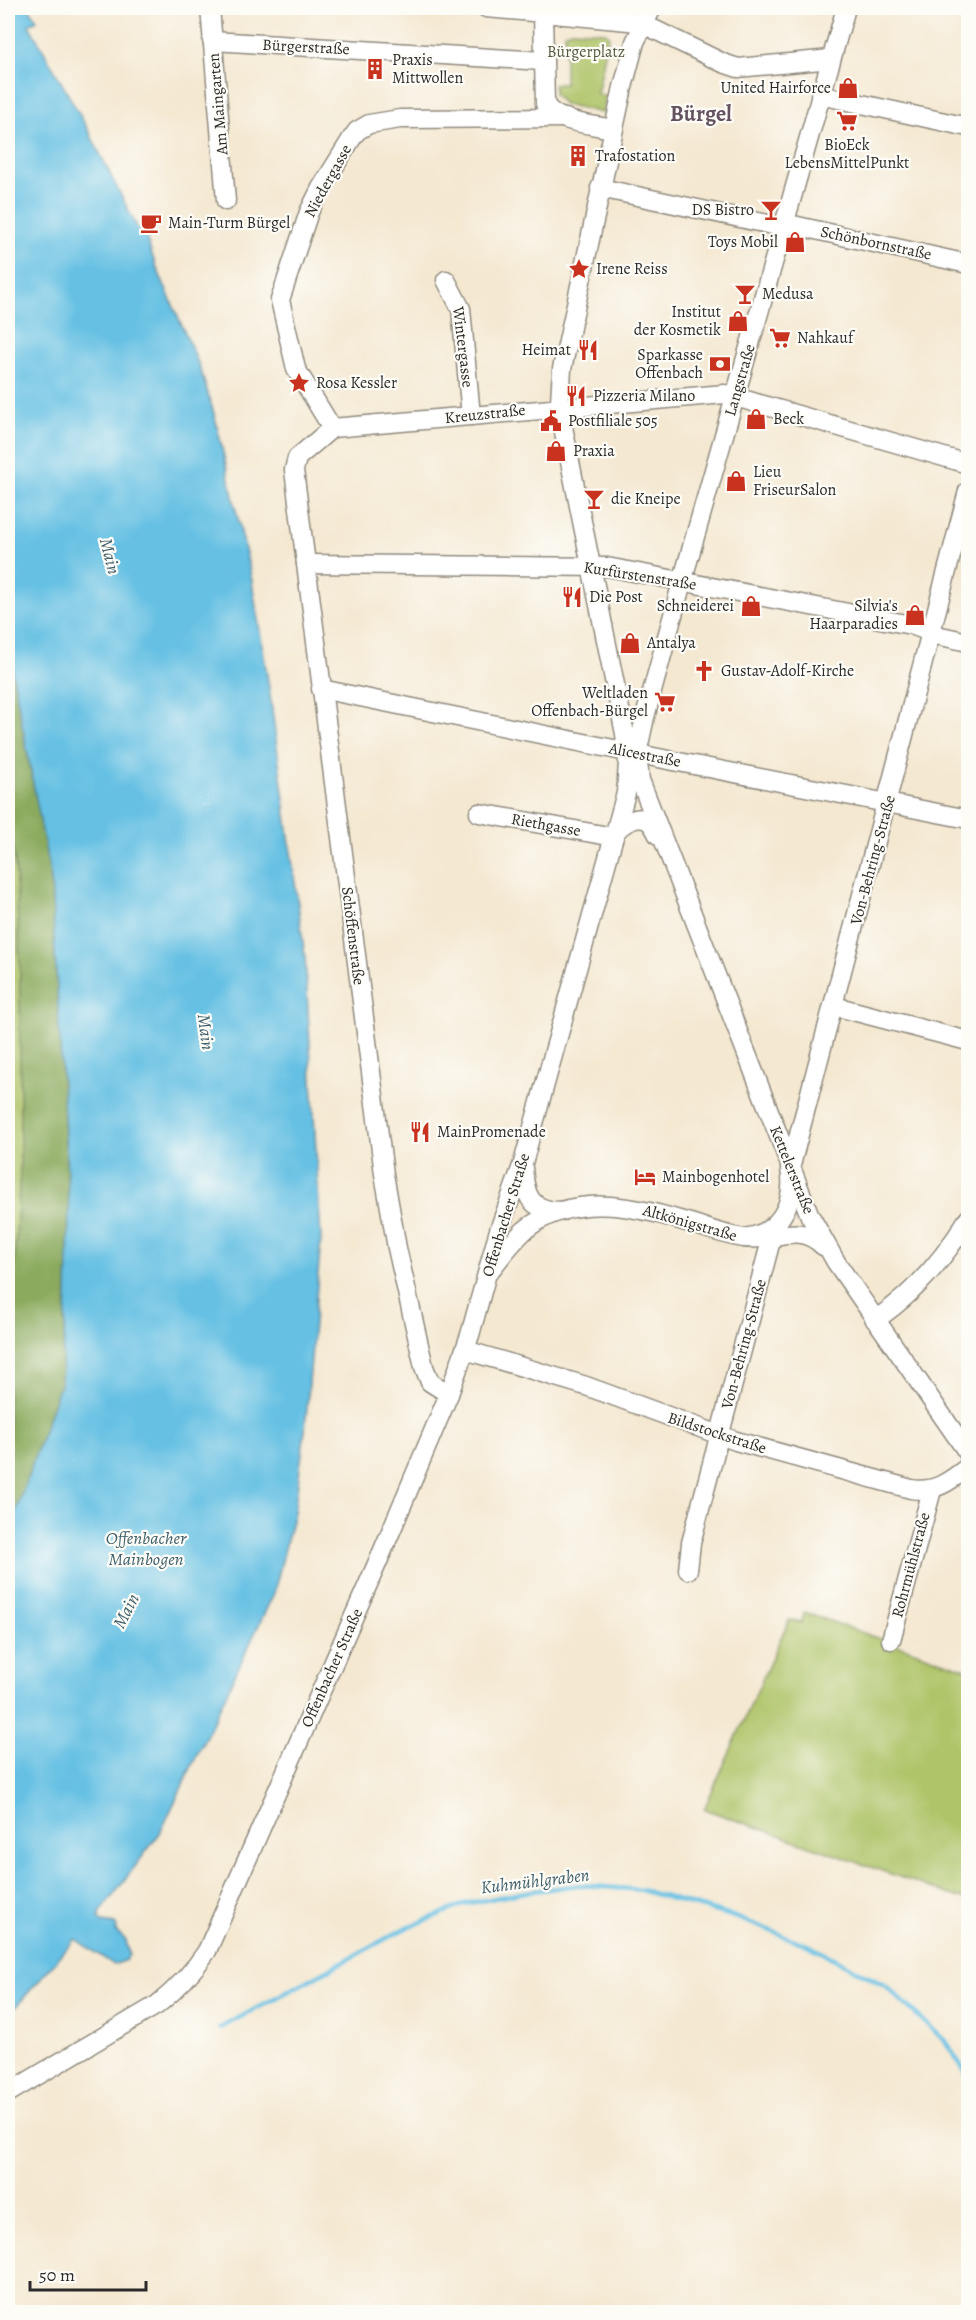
<svg xmlns="http://www.w3.org/2000/svg" width="976" height="2320" viewBox="0 0 976 2320" font-family="Alegreya,serif">
<rect width="100%" height="100%" fill="#fdfcf7"/>
<filter id="ink" filterUnits="userSpaceOnUse"><feTurbulence type="fractalNoise" baseFrequency=".0167" numOctaves="2"/><feDisplacementMap in="SourceGraphic" scale="12" xChannelSelector="R" yChannelSelector="G"/><feConvolveMatrix kernelMatrix="1 2 1 2 8 2 1 2 1" color-interpolation-filters="sRGB"/></filter>
<filter id="wash" filterUnits="userSpaceOnUse"><feTurbulence type="fractalNoise" baseFrequency=".008" numOctaves="4" result="noise"/><feDisplacementMap in="SourceGraphic" scale="24" xChannelSelector="R" yChannelSelector="G"/><feGaussianBlur stdDeviation="1.35" result="paint"/><feColorMatrix in="noise" values="0 0 0 0 0 0 0 0 0 0 0 0 0 0 0 0 0 1.4 0 .05"/><feComposite in="paint" operator="in"/></filter>
<g filter="url(#wash)">
<rect width="100%" height="100%" fill="#f4e8d1"/>
<!-- green -->
<g fill="#afc469" stroke="#6d784a" stroke-width="1.5">
<path d="M571 30 606 32 609 35 597 94 606 96 603 113 564 104 554 94V84H565V33Z"/>
<path d="M8 833 15 860 20 966V1172L12 1302 8 1316Z"/>
<path d="M804 1612 968 1670V1901L704 1809 789 1620 801 1623Z"/>
</g>
<!-- forest -->
<path fill="#8baa5d" stroke="#5b6a44" stroke-width="1.5" d="M8 649 51 879 69 1208 67 1297 61 1382 8 1534V1316L12 1302 20 1172V966L15 860 8 833Z"/>
<!-- water -->
<path fill="#65c0e3" stroke="#487687" stroke-width="1.5" d="M8 8H29L37 20 29 25 86 126 139 231 143 229 156 266 199 365 215 417 251 576 269 687 305 957 321 1239 305 1431 294 1512 274 1593 160 1833 100 1913 99 1919 102 1922 115 1924 117 1928 116 1932 126 1940 129 1954 126 1960 114 1965 75 1939 8 2016V1534L61 1382 67 1297 69 1208 51 879 8 649Z"/>
<g fill="none" stroke-linecap="round" stroke-linejoin="round">
<!-- stream -->
<path stroke="#65c0e3" stroke-width="4.5" d="M220 2028 402 1930 465 1904 525 1892 580 1885 641 1890 735 1917 810 1946 886 1986 945 2041 968 2076"/>
</g>
</g>
<g filter="url(#ink)">
<g fill="none" stroke-linecap="round" stroke-linejoin="round">
<defs>
<g id="minor">
<path d="M210 8 226 201"/>
<path d="M486 8 543 13 542 8"/>
<path d="M846 8 682 582 645 717 637 754 640 780 810 1216 836 1262 968 1453"/>
<path d="M212 41 543 61"/>
<path d="M820 95 968 127"/>
<path d="M612 129C592 124 555 123 545 104L543 13 639 22 723 63 738 68 831 59"/>
<path d="M600 188 782 227"/>
<path d="M784 223 968 264"/>
<path d="M446 280 461 309 471 416"/>
<path d="M332 428 296 369 280 300 309 212 321 188 352 138 357 131 369 124 400 119 566 118"/>
<path d="M306 564 607 567 911 625 941 636 968 642"/>
<path d="M321 689 628 752 968 819"/>
<path d="M479 813 614 837"/>
<path d="M615 833C622 823 639 813 650 822 653 825 656 831 658 835"/>
<path d="M834 1006 968 1041"/>
<path d="M523 1168C525 1196 530 1211 562 1211"/>
<path d="M744 1238C780 1234 796 1202 790 1169L968 491"/>
<path d="M492 1268C502 1255 513 1241 525 1230 571 1193 632 1205 683 1221 703 1226 724 1236 745 1238 775 1242 798 1221 823 1246"/>
<path d="M875 1320C914 1294 944 1259 968 1219"/>
<path d="M465 1350 586 1386 736 1441 911 1489C935 1493 950 1481 968 1467"/>
<path d="M449 1394 430 1382 424 1367 397 1248 384 1174 294 470 297 458 332 428 725 394 968 464"/>
<path d="M688 1570 691 1543 774 1229"/>
<path d="M891 1640 932 1490"/>
<path d="M8 2093 157 2005C177 1989 193 1972 207 1951L383 1550 449 1394 470 1335 499 1230 523 1163 626 793 628 762 625 734 564 432 560 401 562 369 623 87 635 42 652 8"/>
</g>
</defs>
<!-- minor casing -->
<use href="#minor" stroke="#908a7e" stroke-width="21"/>
<!-- minor -->
<use href="#minor" stroke="#fff" stroke-width="18"/>
</g>
</g>
<!-- icons -->
<defs>
<symbol id="building-bare" viewBox="-9 -9 18 18"><path d="M-4-6H4V6H1V3H-1V6H-4ZM-2.5-4.3h1.7v1.8h-1.7ZM.8-4.3h1.7v1.8H.8ZM-2.5-1h1.7V.8h-1.7ZM.8-1h1.7V.8H.8Z" fill="#c8321e" stroke="#fdfcf7" stroke-width="2.5" paint-order="stroke"/></symbol>
<symbol id="shop-bare" viewBox="-9 -9 18 18"><path d="M-5-2.5h2.3a2.7 3.5 0 0 1 5.4 0H5L5.5 6h-11ZM-1.5-2.5h3a1.5 2.3 0 0 0-3 0Z" fill="#c8321e" stroke="#fdfcf7" stroke-width="2.5" paint-order="stroke"/></symbol>
<symbol id="supermarket-bare" viewBox="-9 -9 18 18"><path d="M-6-5.5h2.5l.6 2H6L4.5 2H-2.5L-4.4-4H-6ZM-1.5 3.2a1.3 1.3 0 1 0 .1 0ZM3 3.2a1.3 1.3 0 1 0 .1 0Z" fill="#c8321e" stroke="#fdfcf7" stroke-width="2.5" paint-order="stroke"/></symbol>
<symbol id="bar-bare" viewBox="-9 -9 18 18"><path d="M-6-5H6L.8 .8V4.5H3.5V6h-7V4.5H-.8V.8Z" fill="#c8321e" stroke="#fdfcf7" stroke-width="2.5" paint-order="stroke"/></symbol>
<symbol id="cafe-bare" viewBox="-9 -9 18 18"><path d="M-5.5-4.5H6V0H3Q3 3.5 0 3.5H-2.5Q-5.5 3.5-5.5 0ZM3-3.2v2h1.7v-2ZM-6 4.5H4V6H-6Z" fill="#c8321e" stroke="#fdfcf7" stroke-width="2.5" paint-order="stroke"/></symbol>
<symbol id="sight-bare" viewBox="-9 -9 18 18"><path d="M0-6L1.8-2.2L6-1.7L2.9 1.2L3.7 5.4L0 3.3L-3.7 5.4L-2.9 1.2L-6-1.7L-1.8-2.2Z" fill="#c8321e" stroke="#fdfcf7" stroke-width="2.5" paint-order="stroke"/></symbol>
<symbol id="restaurant-bare" viewBox="-9 -9 18 18"><path d="M-5-6h1v4h1v-4h1v4h1v-4h1v5L-1.5 .5V6h-2V.5L-5-1ZM5-6V6H3V1.5H1.5Q1.5-4 5-6Z" fill="#c8321e" stroke="#fdfcf7" stroke-width="2.5" paint-order="stroke"/></symbol>
<symbol id="bank-bare" viewBox="-9 -9 18 18"><path d="M-6-4H6V4H-6ZM0-2.3a2.3 2.3 0 1 0 0 4.6a2.3 2.3 0 1 0 0-4.6Z" fill="#c8321e" stroke="#fdfcf7" stroke-width="2.5" paint-order="stroke"/></symbol>
<symbol id="civic-bare" viewBox="-9 -9 18 18"><path d="M-.6-6.5H3V-4.5H.6V-3L4-1V1h2V6H-6V1h2V-1L-.6-3ZM-1.2 2.5V6h2.4V2.5Z" fill="#c8321e" stroke="#fdfcf7" stroke-width="2.5" paint-order="stroke"/></symbol>
<symbol id="church-bare" viewBox="-9 -9 18 18"><path d="M-1.2-6h2.4v3.5h3.3v2.4h-3.3V6h-2.4V-.1h-3.3v-2.4h3.3Z" fill="#c8321e" stroke="#fdfcf7" stroke-width="2.5" paint-order="stroke"/></symbol>
<symbol id="hotel-bare" viewBox="-9 -9 18 18"><path d="M-6-4.5h1.5V1H6V5H4.5V3h-9V5H-6ZM-4 0a1.8 1.8 0 1 1 3.6 0ZM.5 0V-2.5h3Q6-2.5 6 0Z" fill="#c8321e" stroke="#fdfcf7" stroke-width="2.5" paint-order="stroke"/></symbol>
</defs>
<g fill-rule="evenodd">
<use href="#building-bare" x="360" y="54" width="30" height="30"/>
<use href="#shop-bare" x="833" y="73" width="30" height="30"/>
<use href="#supermarket-bare" x="832" y="106" width="30" height="30"/>
<use href="#building-bare" x="563" y="141" width="30" height="30"/>
<use href="#bar-bare" x="756" y="195" width="30" height="30"/>
<use href="#cafe-bare" x="136" y="208" width="30" height="30"/>
<use href="#shop-bare" x="780" y="227" width="30" height="30"/>
<use href="#sight-bare" x="564" y="254" width="30" height="30"/>
<use href="#bar-bare" x="730" y="279" width="30" height="30"/>
<use href="#shop-bare" x="723" y="306" width="30" height="30"/>
<use href="#supermarket-bare" x="765" y="323" width="30" height="30"/>
<use href="#restaurant-bare" x="573" y="335" width="30" height="30"/>
<use href="#bank-bare" x="705" y="349" width="30" height="30"/>
<use href="#sight-bare" x="284" y="368" width="30" height="30"/>
<use href="#restaurant-bare" x="561" y="381" width="30" height="30"/>
<use href="#shop-bare" x="741" y="404" width="30" height="30"/>
<use href="#civic-bare" x="536" y="406" width="30" height="30"/>
<use href="#shop-bare" x="541" y="436" width="30" height="30"/>
<use href="#shop-bare" x="721" y="466" width="30" height="30"/>
<use href="#bar-bare" x="579" y="484" width="30" height="30"/>
<use href="#restaurant-bare" x="557" y="582" width="30" height="30"/>
<use href="#shop-bare" x="736" y="591" width="30" height="30"/>
<use href="#shop-bare" x="900" y="600" width="30" height="30"/>
<use href="#shop-bare" x="615" y="628" width="30" height="30"/>
<use href="#church-bare" x="689" y="656" width="30" height="30"/>
<use href="#supermarket-bare" x="650" y="687" width="30" height="30"/>
<use href="#restaurant-bare" x="405" y="1117" width="30" height="30"/>
<use href="#hotel-bare" x="630" y="1162" width="30" height="30"/>
</g>
<g text-anchor="middle" dominant-baseline="central" stroke-width="4.5" stroke-linejoin="round" paint-order="stroke">
<!-- street labels -->
<g font-size="16" fill="#2b2b2b" stroke="#fdfcf7">
<text transform="translate(306 47) rotate(3)">Bürgerstraße</text>
<text transform="translate(218 104) rotate(-95)">Am Maingarten</text>
<text transform="translate(328 181) rotate(-61)">Niedergasse</text>
<text transform="translate(876 243) rotate(12)">Schönbornstraße</text>
<text transform="translate(463 347) rotate(83)">Wintergasse</text>
<text transform="translate(740 380) rotate(-74)">Langstraße</text>
<text transform="translate(485 414) rotate(-6)">Kreuzstraße</text>
<text transform="translate(640 576) rotate(9)">Kurfürstenstraße</text>
<text transform="translate(645 755) rotate(11)">Alicestraße</text>
<text transform="translate(546 825) rotate(10)">Riethgasse</text>
<text transform="translate(873 860) rotate(-75)">Von-Behring-Straße</text>
<text transform="translate(353 936) rotate(83)">Schöffenstraße</text>
<text transform="translate(792 1170) rotate(68)">Kettelerstraße</text>
<text transform="translate(506 1215) rotate(-73)">Offenbacher Straße</text>
<text transform="translate(690 1223) rotate(16)">Altkönigstraße</text>
<text transform="translate(744 1344) rotate(-75)">Von-Behring-Straße</text>
<text transform="translate(717 1433) rotate(18)">Bildstockstraße</text>
<text transform="translate(911 1565) rotate(-75)">Rohrmühlstraße</text>
<text transform="translate(332 1668) rotate(-66)">Offenbacher Straße</text>
</g>
<!-- park labels -->
<g font-size="16" fill="#53593e" stroke="#fdfcf7">
<text x="586" y="52">Bürgerplatz</text>
</g>
<!-- poi labels -->
<g font-size="16" fill="#2b2b2b" stroke="#fdfcf7" text-anchor="start">
<text x="392" y="60">Praxis<tspan x="392" dy="18">Mittwollen</tspan></text>
<text x="831" y="88" text-anchor="end">United Hairforce</text>
<text x="847" y="145" text-anchor="middle">BioEck<tspan x="847" dy="18">LebensMittelPunkt</tspan></text>
<text x="595" y="156">Trafostation</text>
<text x="754" y="210" text-anchor="end">DS Bistro</text>
<text x="168" y="223">Main-Turm Bürgel</text>
<text x="778" y="242" text-anchor="end">Toys Mobil</text>
<text x="596" y="269">Irene Reiss</text>
<text x="762" y="294">Medusa</text>
<text x="721" y="312" text-anchor="end">Institut<tspan x="721" dy="18">der Kosmetik</tspan></text>
<text x="797" y="338">Nahkauf</text>
<text x="571" y="350" text-anchor="end">Heimat</text>
<text x="703" y="355" text-anchor="end">Sparkasse<tspan x="703" dy="18">Offenbach</tspan></text>
<text x="316" y="383">Rosa Kessler</text>
<text x="593" y="396">Pizzeria Milano</text>
<text x="773" y="419">Beck</text>
<text x="568" y="421">Postfiliale 505</text>
<text x="573" y="451">Praxia</text>
<text x="753" y="472">Lieu<tspan x="753" dy="18">FriseurSalon</tspan></text>
<text x="611" y="499">die Kneipe</text>
<text x="589" y="597">Die Post</text>
<text x="734" y="606" text-anchor="end">Schneiderei</text>
<text x="898" y="606" text-anchor="end">Silvia's<tspan x="898" dy="18">Haarparadies</tspan></text>
<text x="647" y="643">Antalya</text>
<text x="721" y="671">Gustav-Adolf-Kirche</text>
<text x="648" y="693" text-anchor="end">Weltladen<tspan x="648" dy="18">Offenbach-Bürgel</tspan></text>
<text x="437" y="1132">MainPromenade</text>
<text x="662" y="1177">Mainbogenhotel</text>
</g>
<!-- water labels -->
<g font-size="18" font-style="italic" fill="#3f5f6b" stroke="#fdfcf7">
<text transform="translate(110 556) rotate(76)">Main</text>
<text transform="translate(206 1032) rotate(83)">Main</text>
<text x="146" y="1538">Offenbacher<tspan x="146" dy="21">Mainbogen</tspan></text>
<text transform="translate(126 1611) rotate(-63)">Main</text>
<text transform="translate(535 1881) rotate(-7)">Kuhmühlgraben</text>
</g>
<!-- district labels -->
<g font-size="22" font-weight="bold" fill="#645261" stroke="#fdfcf7">
<text x="701" y="114">Bürgel</text>
</g>
</g>
<!-- margin -->
<rect width="976" height="2320" fill="none" stroke="#fdfcf7" stroke-width="30"/>
<!-- scale -->
<path d="M30 2281v9h116v-9" fill="none" stroke="#2b2b2b" stroke-width="3"/>
<text x="39" y="2281" font-size="18" fill="#2b2b2b" stroke="#fdfcf7" stroke-width="4.5" paint-order="stroke">50 m</text>
</svg>
